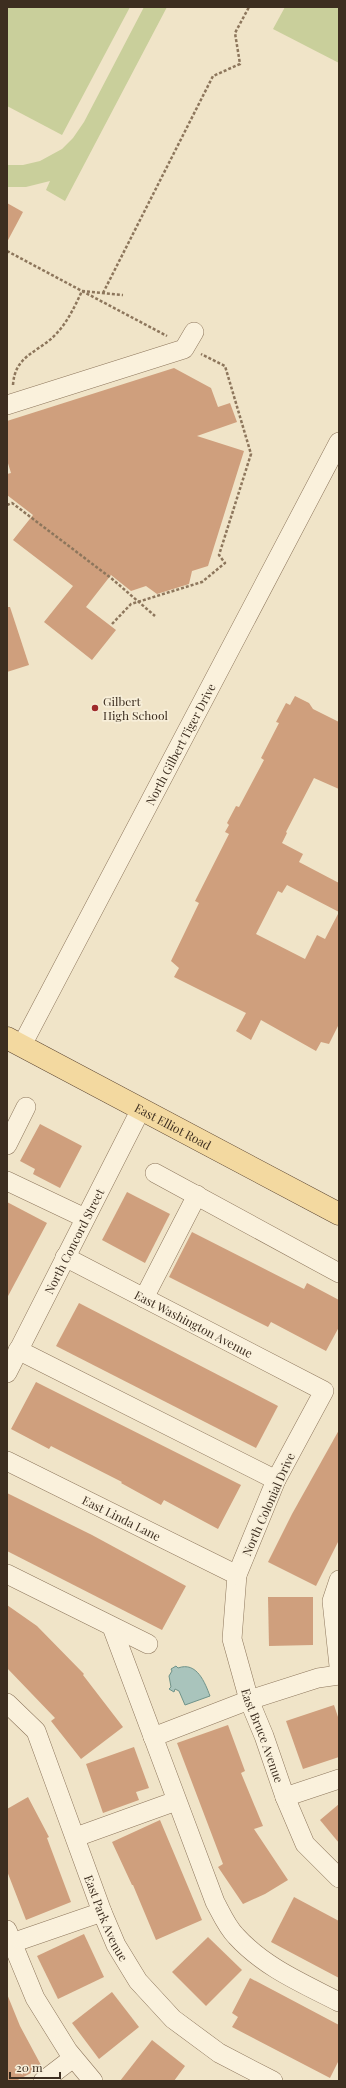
<svg xmlns="http://www.w3.org/2000/svg" width="346" height="2088" viewBox="0 0 346 2088" font-family="'Playfair Display',serif">
<rect width="100%" height="100%" fill="#f0e4c8"/>
<!-- green -->
<g fill="#c9cf9b">
<path d="M7 7H130L62 135 7 106Z"/>
<path d="M144 7H167L65 201 46 190 50 181 26 187H7V165H23L40 161 62 149 73 138 84 122Z"/>
<path d="M285 7H339V63L273 29Z"/>
</g>
<!-- water -->
<path fill="#a9c4bc" stroke="#6f938a" d="M176 1666 178 1668C197 1661 205 1683 210 1696L185 1705 179 1691 175 1689 174 1692 169 1689 171 1687 169 1676 172 1671 171 1669Z"/>
<!-- building -->
<g fill="#cf9f7d" fill-rule="evenodd">
<path d="M7 203 23 212 7 242Z"/>
<path d="M174 368 211 388 218 407 230 403 237 422 197 436 244 451 208 566 192 571 189 584 157 594 146 586 131 591 111 575 86 607 116 630 92 660 44 622 73 586 13 540 33 515 7 495V474L11 473 7 460V421Z"/>
<path d="M7 607H10L29 665 7 672Z"/>
<path d="M295 696 309 703 313 709 339 722V789L314 778 286 832 287 833 282 843 303 854 299 862 339 883V1024L329 1044 321 1042 316 1051 261 1020 251 1040 236 1031 246 1013 174 977 179 968 171 961 199 903 195 901 229 834 225 832 229 825 227 823 236 806 239 807 264 760 261 758 279 723 276 722 286 703 290 705ZM287 885 339 912 325 939 317 935 305 959 256 934 278 891 282 893Z"/>
<path d="M40 1124 82 1146 60 1188 33 1174 35 1169 20 1161Z"/>
<path d="M127 1192 170 1214 145 1263 102 1240Z"/>
<path d="M7 1202 47 1223 7 1298Z"/>
<path d="M192 1232 304 1289 307 1283 339 1300V1327L326 1351 271 1322 268 1327 169 1277Z"/>
<path d="M79 1303 278 1406 256 1448 56 1346Z"/>
<path d="M36 1382 241 1485 218 1529 164 1500 161 1505 121 1483 122 1482 51 1446 49 1449 11 1429Z"/>
<path d="M339 1430V1540L316 1586 268 1562 292 1514Z"/>
<path d="M7 1493 92 1535 186 1586 162 1630 7 1551Z"/>
<path d="M268 1597H313V1645L269 1646Z"/>
<path d="M7 1605 37 1626 84 1674 83 1675 123 1727 81 1759 51 1721 55 1718 7 1668Z"/>
<path d="M334 1705 339 1720V1757L303 1769 286 1721Z"/>
<path d="M228 1725 245 1771 241 1773 263 1826 254 1829 288 1880 265 1894 243 1904 218 1867 223 1864 177 1743Z"/>
<path d="M134 1747 149 1788 136 1792 139 1800 103 1813 86 1764Z"/>
<path d="M28 1797 49 1837 47 1838 71 1902 26 1920 7 1871V1809Z"/>
<path d="M339 1804V1843L320 1820Z"/>
<path d="M160 1820 202 1920 156 1940 133 1885H132L112 1842Z"/>
<path d="M294 1897 339 1921V1978L271 1942Z"/>
<path d="M84 1934 104 1977 58 1999 37 1956Z"/>
<path d="M208 1937 242 1970 206 2006 172 1972Z"/>
<path d="M250 1978 339 2025V2060L330 2078 232 2027 238 2017 232 2013Z"/>
<path d="M112 1992 139 2027 99 2059 72 2023Z"/>
<path d="M7 1994 20 2026 42 2067 16 2081H7Z"/>
<path d="M152 2040 185 2066 174 2081H120Z"/>
</g>
<g fill="none" stroke-linecap="round" stroke-linejoin="round">
<defs>
<g id="minor">
<path d="M7 405 184 349 194 332"/>
<path id="s1" d="M22 1045 339 442"/>
<path d="M7 1145 26 1107"/>
<path d="M155 1173 339 1273"/>
<path d="M7 1181 85 1218"/>
<path id="s2" d="M65 1257 324 1391 276 1480 237 1575 232 1639 249 1700 264 1736 285 1797 305 1844 339 1878"/>
<path d="M144 1298 197 1195"/>
<path d="M18 1350 276 1480"/>
<path id="s3" d="M7 1373 141 1109"/>
<path id="s4" d="M7 1461 237 1575"/>
<path d="M7 1574 148 1644"/>
<path d="M339 1580 332 1601 339 1666"/>
<path d="M112 1627 215 1902C221 1913 227 1927 236 1936 264 1967 302 1983 339 2002"/>
<path id="s5" d="M7 1703 36 1731 102 1912 116 1945 138 1981 173 2019 219 2053 273 2081"/>
<path d="M153 1737 249 1700 318 1678 339 1675"/>
<path d="M285 1797 339 1779"/>
<path d="M76 1837 176 1801"/>
<path d="M7 1930 35 1998 68 2051 93 2081"/>
<path d="M12 1943 102 1912"/>
<path d="M43 2081 73 2058"/>
</g>
<g id="major">
<path id="s6" d="M7 1038 339 1214"/>
</g>
</defs>
<!-- minor casing -->
<use href="#minor" stroke="#8d765c" stroke-width="20"/>
<!-- major casing -->
<use href="#major" stroke="#5b4430" stroke-width="23"/>
<!-- path -->
<g stroke="#8d765c" stroke-width="2.5" stroke-dasharray="3 2" stroke-linecap="butt">
<path d="M7 251 82 291 123 295"/>
<path d="M103 293 213 76 240 64 235 33 249 7"/>
<path d="M13 385C15 354 39 353 57 333 68 321 75 306 82 291L167 336"/>
<path d="M7 505 12 503 111 578 155 616"/>
<path d="M112 624 131 604 202 582 225 563 219 555 251 454 225 366 201 354"/>
</g>
<!-- minor -->
<use href="#minor" stroke="#faf1dc" stroke-width="19"/>
<!-- major -->
<use href="#major" stroke="#f3d9a0" stroke-width="22"/>
</g>
<!-- markers -->
<circle fill="#9e2a2b" stroke="#f7eed8" stroke-width="1.5" cx="95" cy="708" r="4"/>
<g text-anchor="middle" dominant-baseline="central" stroke-width="3.5" stroke-linejoin="round" paint-order="stroke">
<!-- poi labels -->
<g font-size="12" fill="#3d2e20" stroke="#f7eed8" text-anchor="start">
<text x="103" y="701">Gilbert<tspan x="103" dy="14">High School</tspan></text>
</g>
<!-- street labels -->
<g font-size="12" fill="#3d2e20" stroke="#f7eed8">
<text stroke="none"><textPath href="#s1" startOffset="340">North Gilbert Tiger Drive</textPath></text>
<text stroke="none"><textPath href="#s6" startOffset="188">East Elliot Road</textPath></text>
<text stroke="none"><textPath href="#s3" startOffset="148">North Concord Street</textPath></text>
<text stroke="none"><textPath href="#s2" startOffset="145">East Washington Avenue</textPath></text>
<text transform="translate(268 1504) rotate(-66)">North Colonial Drive</text>
<text stroke="none"><textPath href="#s4" startOffset="128">East Linda Lane</textPath></text>
<text stroke="none"><textPath href="#s2" startOffset="661">East Bruce Avenue</textPath></text>
<text stroke="none"><textPath href="#s5" startOffset="240">East Park Avenue</textPath></text>
</g>
</g>
<!-- border -->
<rect width="346" height="2088" fill="none" stroke="#3d2e20" stroke-width="16"/>
<!-- scale -->
<path d="M10 2072v6h50v-6" fill="none" stroke="#3d2e20" stroke-width="2"/>
<text x="16" y="2072" font-size="12" fill="#3d2e20" stroke="#f7eed8" stroke-width="3" paint-order="stroke">20 m</text>
</svg>
